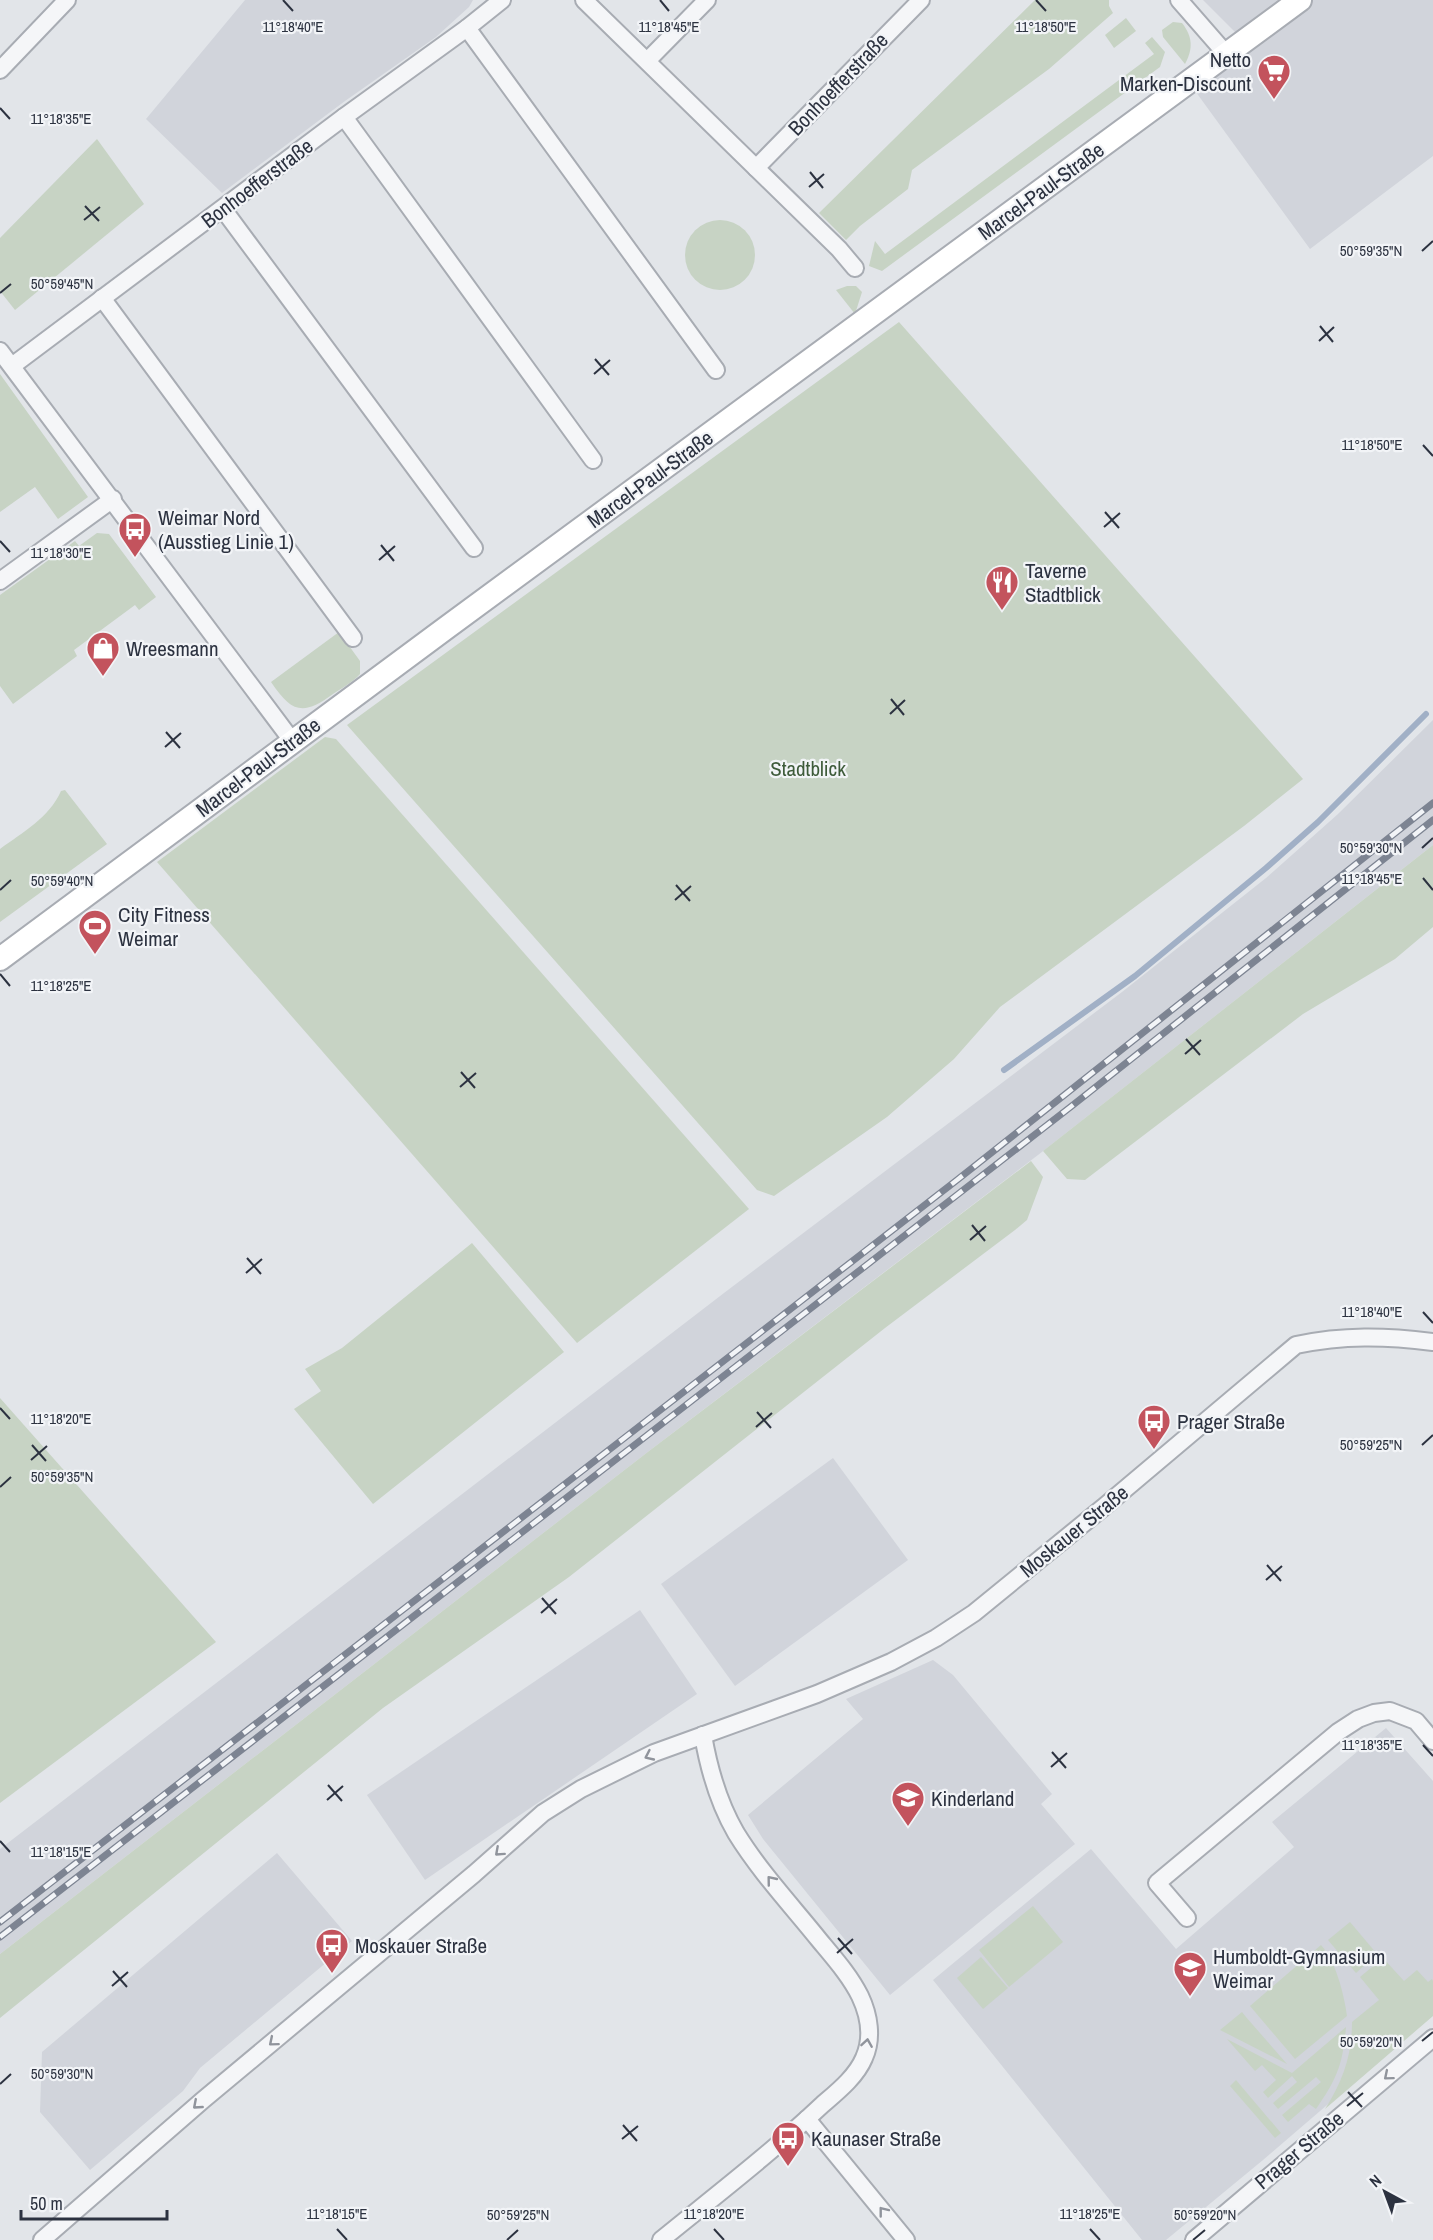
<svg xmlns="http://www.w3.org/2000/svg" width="1433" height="2240" viewBox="0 0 1433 2240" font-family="'Archivo Narrow',sans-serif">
<rect width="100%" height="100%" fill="#e2e5e9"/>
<!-- built -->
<g fill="#d1d4db">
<path d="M245 0H473L469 7 436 37 345 101 222 193 146 119Z"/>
<path d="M1203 0H1433V156L1310 249 1185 77 1239 36Z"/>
<path d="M1433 720V845L1038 1155 649 1451 0 1954V1849L724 1293 1122 992 1266 878 1338 814Z"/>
<path d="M833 1458 908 1560 735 1686 661 1584Z"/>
<path d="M640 1610 697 1694 425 1880 367 1795Z"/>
<path d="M933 1660 953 1675 1052 1794 1041 1804 1075 1844 890 1995 763 1839 748 1815 863 1719 846 1699Z"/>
<path d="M1386 1728 1433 1781V2014L1263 2160 1166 2240H1142L933 1980 1091 1849 1176 1949 1294 1847 1272 1822Z"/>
<path d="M277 1853 352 1941 200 2068 183 2091 90 2170 40 2112 42 2052Z"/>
</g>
<!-- green -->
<g fill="#c7d3c4">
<path d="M1035 0H1109V6L1113 13 1049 69 912 170 908 189 860 226 846 240 819 213Z"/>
<path d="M1126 18 1136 31 1114 48 1105 35Z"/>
<path d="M1173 22 1182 23C1193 37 1193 49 1185 64L1163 37 1162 30Z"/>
<path d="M1152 37 1165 52 1160 67 882 271 869 266 875 241 885 254 1154 54 1145 43Z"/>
<path d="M97 139 144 204 15 310 0 291V238Z"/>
<circle cx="720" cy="255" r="35"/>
<path d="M847 286H856L862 292 855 314 836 290Z"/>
<path d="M899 322 1303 779 1244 826 1000 1007 954 1059 887 1117 774 1196 757 1190 347 725Z"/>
<path d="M0 374 88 497 58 519 35 487 0 512Z"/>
<path d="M97 533 109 534 156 597 139 610 135 605 74 650 77 656 13 704 0 686V595L75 541 79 546Z"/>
<path d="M339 632 360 661V674C353 682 342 688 333 694 303 716 292 713 271 682Z"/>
<path d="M325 737 336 739 749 1209 577 1343 157 862Z"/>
<path d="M65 790 107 844 0 922V849C23 832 49 818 61 791Z"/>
<path d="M1433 845V927L1395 959 1303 1014 1085 1180 1067 1179 1043 1151Z"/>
<path d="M1031 1161 1043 1177 1027 1220 1015 1230 885 1328 569 1577 383 1708 0 2018V1954L649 1451Z"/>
<path d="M472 1243 564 1352 373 1504 294 1409 321 1391 305 1369 342 1348Z"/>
<path d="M0 1398 216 1642 0 1803Z"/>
<path d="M1033 1906 1063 1942 1009 1987 979 1950Z"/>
<path d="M1350 1922 1377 1954 1356 1973 1328 1940Z"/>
<path d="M1321 1945C1336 1961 1344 1995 1347 2016L1295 2059 1250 2006Z"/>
<path d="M981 1957 1008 1988 983 2009 957 1978Z"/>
<path d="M1383 1958 1404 1981 1417 1970 1428 1982 1432 1979 1433 1981V2016L1325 2109C1343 2081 1352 2055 1352 2022L1379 2000 1360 1977Z"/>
<path d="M1242 2012 1246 2017 1287 2064 1220 2030Z"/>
<path d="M1346 2027C1343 2064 1337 2079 1316 2109L1309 2104 1288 2122 1282 2115 1321 2082 1316 2077 1278 2109 1273 2103 1297 2082 1292 2076 1268 2098 1263 2092 1276 2080 1262 2065 1255 2071 1227 2039 1292 2073Z"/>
<path d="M1236 2080 1281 2133 1275 2138 1230 2086Z"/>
</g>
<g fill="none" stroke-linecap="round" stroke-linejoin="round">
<!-- stream -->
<path stroke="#a1b0c6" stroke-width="6" d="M1004 1070 1135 976 1266 868 1318 822 1426 714"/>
<defs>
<g id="street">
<path d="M584 0 839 249 855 268"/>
<path d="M1179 0 1227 55"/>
<path d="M467 28 716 370"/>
<path d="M647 61 707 0"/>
<path d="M0 70 67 0"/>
<path d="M344 117 593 460"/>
<path d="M756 168 921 0"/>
<path d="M223 209 474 548"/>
<path d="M102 298 353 638"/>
<path d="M0 351 293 742"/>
<path d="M12 366 344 117 467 28 502 0"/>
<path d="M0 581 113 499"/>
<path d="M1187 1918 1157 1883 1338 1732 1358 1719 1374 1713 1390 1711 1416 1721 1433 1741"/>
<path d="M807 2119 906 2240"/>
<path d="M42 2240 203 2100 474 1874 543 1813 581 1789 654 1753 817 1694 891 1662 936 1638 974 1613 1105 1506 1296 1345C1344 1335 1385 1336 1433 1342"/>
<path d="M661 2240C715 2196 771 2153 822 2105 837 2092 856 2077 864 2058 873 2038 869 2015 860 1996 850 1976 835 1959 820 1941 792 1906 760 1872 736 1833 718 1802 709 1770 703 1735"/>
<path d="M1194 2240 1433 2038"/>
</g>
<path id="secondary" d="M0 959 446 628 1300 0"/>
</defs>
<!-- street casing -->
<use href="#street" stroke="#a8acb3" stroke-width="20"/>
<!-- secondary casing -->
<use href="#secondary" stroke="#a8acb3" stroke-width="26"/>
<!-- street -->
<use href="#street" stroke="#f5f6f8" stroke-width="16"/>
<!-- secondary -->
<use href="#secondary" stroke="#fff" stroke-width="22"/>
<defs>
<g id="rail">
<path d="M0 1922 957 1180 1433 803"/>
<path d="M0 1937 1073 1105 1433 820"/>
</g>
</defs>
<!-- rail casing -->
<use href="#rail" stroke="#7d8492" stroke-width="7"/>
<!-- rail -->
<use href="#rail" stroke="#f2f4f7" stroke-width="4.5" stroke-dasharray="14" stroke-linecap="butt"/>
</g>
<!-- one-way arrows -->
<defs><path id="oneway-chevron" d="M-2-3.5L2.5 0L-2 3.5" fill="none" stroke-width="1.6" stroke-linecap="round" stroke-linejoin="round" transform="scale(1.5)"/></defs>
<g stroke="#90949c">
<use href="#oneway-chevron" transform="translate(649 1756) rotate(155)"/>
<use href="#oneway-chevron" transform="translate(499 1852) rotate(138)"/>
<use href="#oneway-chevron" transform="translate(771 1880) rotate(-129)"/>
<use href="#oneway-chevron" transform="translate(273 2042) rotate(140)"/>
<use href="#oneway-chevron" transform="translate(867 2043) rotate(-81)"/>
<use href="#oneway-chevron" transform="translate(1388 2076) rotate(140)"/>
<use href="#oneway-chevron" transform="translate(197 2105) rotate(139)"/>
<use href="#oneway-chevron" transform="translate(883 2211) rotate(-128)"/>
</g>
<!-- ticks -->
<path fill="none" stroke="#2c3240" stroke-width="2" d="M283 0 293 11M660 0 669 11M1036 0 1046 11M0 108 10 119M810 172 823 188M809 187 824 174M85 206 99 221M84 220 100 207M1422 251 1433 241M0 293 11 284M1320 326 1333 342M1319 341 1334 327M595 359 609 375M594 374 610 360M1423 445 1433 456M1105 512 1119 528M1104 527 1120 513M0 541 10 552M381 545 394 561M379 560 395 546M891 699 904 715M890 714 905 700M166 732 180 748M165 747 181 733M1422 848 1433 838M1423 878 1433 890M676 885 690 901M0 890 11 880M675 900 691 886M0 974 10 986M1186 1039 1200 1055M1185 1054 1201 1040M461 1072 475 1088M460 1087 476 1073M972 1225 985 1241M970 1240 986 1226M247 1258 261 1274M246 1273 262 1259M1423 1312 1433 1323M0 1408 10 1419M757 1412 771 1428M756 1427 772 1413M32 1445 46 1461M1422 1445 1433 1435M31 1460 47 1446M0 1487 11 1477M1267 1565 1281 1581M1266 1580 1282 1566M542 1598 556 1614M541 1613 557 1599M1423 1745 1433 1756M1052 1752 1066 1768M1051 1767 1067 1753M328 1785 342 1801M327 1800 343 1786M0 1841 10 1852M838 1938 852 1954M837 1953 853 1939M113 1971 127 1987M112 1986 128 1972M1422 2041 1433 2032M0 2084 11 2074M1348 2092 1362 2107M1347 2106 1363 2093M623 2125 637 2141M622 2139 638 2126M337 2229 347 2240M714 2229 724 2240M1090 2229 1100 2240M507 2240 518 2230M1193 2240 1205 2230"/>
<!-- icons -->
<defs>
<symbol id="supermarket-pin" viewBox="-11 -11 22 30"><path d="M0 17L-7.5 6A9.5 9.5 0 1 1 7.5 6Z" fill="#c3535d" stroke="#f2f4f7"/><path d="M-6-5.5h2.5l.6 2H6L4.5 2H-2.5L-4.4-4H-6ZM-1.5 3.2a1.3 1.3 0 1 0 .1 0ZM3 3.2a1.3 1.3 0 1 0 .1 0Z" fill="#fff"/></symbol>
<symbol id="bus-pin" viewBox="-11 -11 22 30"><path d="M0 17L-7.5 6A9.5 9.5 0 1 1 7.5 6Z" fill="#c3535d" stroke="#f2f4f7"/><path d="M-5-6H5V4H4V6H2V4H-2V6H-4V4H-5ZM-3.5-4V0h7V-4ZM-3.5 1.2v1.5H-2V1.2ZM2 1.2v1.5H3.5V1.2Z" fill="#fff"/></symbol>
<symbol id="restaurant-pin" viewBox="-11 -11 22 30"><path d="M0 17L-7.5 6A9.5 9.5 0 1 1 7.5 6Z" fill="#c3535d" stroke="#f2f4f7"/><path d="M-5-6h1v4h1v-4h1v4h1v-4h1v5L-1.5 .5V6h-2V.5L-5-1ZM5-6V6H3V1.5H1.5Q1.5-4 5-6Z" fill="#fff"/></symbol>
<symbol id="shop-pin" viewBox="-11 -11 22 30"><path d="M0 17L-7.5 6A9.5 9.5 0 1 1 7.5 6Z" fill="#c3535d" stroke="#f2f4f7"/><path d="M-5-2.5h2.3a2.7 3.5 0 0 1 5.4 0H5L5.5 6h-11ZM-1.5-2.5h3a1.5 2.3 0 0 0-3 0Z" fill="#fff"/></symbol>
<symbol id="stadium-pin" viewBox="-11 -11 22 30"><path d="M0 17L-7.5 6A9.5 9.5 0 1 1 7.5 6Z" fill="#c3535d" stroke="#f2f4f7"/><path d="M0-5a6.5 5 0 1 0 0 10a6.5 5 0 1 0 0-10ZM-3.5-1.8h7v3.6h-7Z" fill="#fff"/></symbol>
<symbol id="school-pin" viewBox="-11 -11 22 30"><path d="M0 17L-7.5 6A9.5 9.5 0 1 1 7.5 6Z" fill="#c3535d" stroke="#f2f4f7"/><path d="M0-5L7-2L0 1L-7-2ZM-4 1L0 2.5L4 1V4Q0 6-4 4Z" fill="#fff"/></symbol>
</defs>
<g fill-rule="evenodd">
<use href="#supermarket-pin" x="1255" y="52" width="38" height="52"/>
<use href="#bus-pin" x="116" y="510" width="38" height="52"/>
<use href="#restaurant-pin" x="983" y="563" width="38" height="52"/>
<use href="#shop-pin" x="84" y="629" width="38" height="52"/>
<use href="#stadium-pin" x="76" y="907" width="38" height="52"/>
<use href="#bus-pin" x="1135" y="1402" width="38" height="52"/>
<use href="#school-pin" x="889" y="1779" width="38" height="52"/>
<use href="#bus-pin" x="313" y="1926" width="38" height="52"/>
<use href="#school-pin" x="1171" y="1949" width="38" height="52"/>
<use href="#bus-pin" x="769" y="2119" width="38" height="52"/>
</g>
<g text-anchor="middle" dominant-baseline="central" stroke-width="4.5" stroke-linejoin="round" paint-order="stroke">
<!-- poi labels -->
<g font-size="21" fill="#2c3240" stroke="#f2f4f7" text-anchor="start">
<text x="1251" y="59" text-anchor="end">Netto<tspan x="1251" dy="24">Marken-Discount</tspan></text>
<text x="158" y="517">Weimar Nord<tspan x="158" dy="24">(Ausstieg Linie 1)</tspan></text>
<text x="1025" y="570">Taverne<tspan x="1025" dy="24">Stadtblick</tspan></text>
<text x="126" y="648">Wreesmann</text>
<text x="118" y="914">City Fitness<tspan x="118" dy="24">Weimar</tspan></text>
<text x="1177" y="1421">Prager Straße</text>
<text x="931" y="1798">Kinderland</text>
<text x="355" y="1945">Moskauer Straße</text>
<text x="1213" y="1956">Humboldt-Gymnasium<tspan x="1213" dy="24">Weimar</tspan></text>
<text x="811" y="2138">Kaunaser Straße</text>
</g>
<!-- street labels -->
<g font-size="21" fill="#2c3240" stroke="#f2f4f7">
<text transform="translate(838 84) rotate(-46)">Bonhoefferstraße</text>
<text transform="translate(257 183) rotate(-37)">Bonhoefferstraße</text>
<text transform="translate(1041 191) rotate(-36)">Marcel-Paul-Straße</text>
<text transform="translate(650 479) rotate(-36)">Marcel-Paul-Straße</text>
<text transform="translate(258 767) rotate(-37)">Marcel-Paul-Straße</text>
<text transform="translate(1074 1531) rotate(-39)">Moskauer Straße</text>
<text transform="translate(1299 2150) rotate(-40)">Prager Straße</text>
</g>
<!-- park labels -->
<g font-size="21" fill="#3e5b3a" stroke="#f2f4f7">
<text x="808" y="768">Stadtblick</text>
</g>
</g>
<g font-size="15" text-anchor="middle" fill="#2c3240" stroke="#f2f4f7" stroke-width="4.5" stroke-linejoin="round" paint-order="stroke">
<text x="293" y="32">11°18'40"E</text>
<text x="669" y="32">11°18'45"E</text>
<text x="1046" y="32">11°18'50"E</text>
<text x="61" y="124">11°18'35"E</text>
<text x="1371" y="256">50°59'35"N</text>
<text x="62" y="289">50°59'45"N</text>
<text x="1372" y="450">11°18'50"E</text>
<text x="61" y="558">11°18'30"E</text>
<text x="1371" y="853">50°59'30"N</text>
<text x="1372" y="884">11°18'45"E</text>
<text x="62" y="886">50°59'40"N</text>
<text x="61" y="991">11°18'25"E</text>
<text x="1372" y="1317">11°18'40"E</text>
<text x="61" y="1424">11°18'20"E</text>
<text x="1371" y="1450">50°59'25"N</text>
<text x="62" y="1482">50°59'35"N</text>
<text x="1372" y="1750">11°18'35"E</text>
<text x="61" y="1857">11°18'15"E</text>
<text x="1371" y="2047">50°59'20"N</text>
<text x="62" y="2079">50°59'30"N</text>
<text x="337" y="2219">11°18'15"E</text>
<text x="714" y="2219">11°18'20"E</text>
<text x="1090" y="2219">11°18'25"E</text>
<text x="518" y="2220">50°59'25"N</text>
<text x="1205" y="2220">50°59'20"N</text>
</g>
<!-- north arrow -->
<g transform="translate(1385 2192) rotate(319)" stroke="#f2f4f7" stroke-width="4.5" paint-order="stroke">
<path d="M0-4.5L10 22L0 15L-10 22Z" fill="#2c3240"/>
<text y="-9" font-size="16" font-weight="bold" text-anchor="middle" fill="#2c3240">N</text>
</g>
<!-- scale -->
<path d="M21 2210v9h146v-9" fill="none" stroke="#2c3240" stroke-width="3"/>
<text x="30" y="2210" font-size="18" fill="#2c3240" stroke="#f2f4f7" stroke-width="4.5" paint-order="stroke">50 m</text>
</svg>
